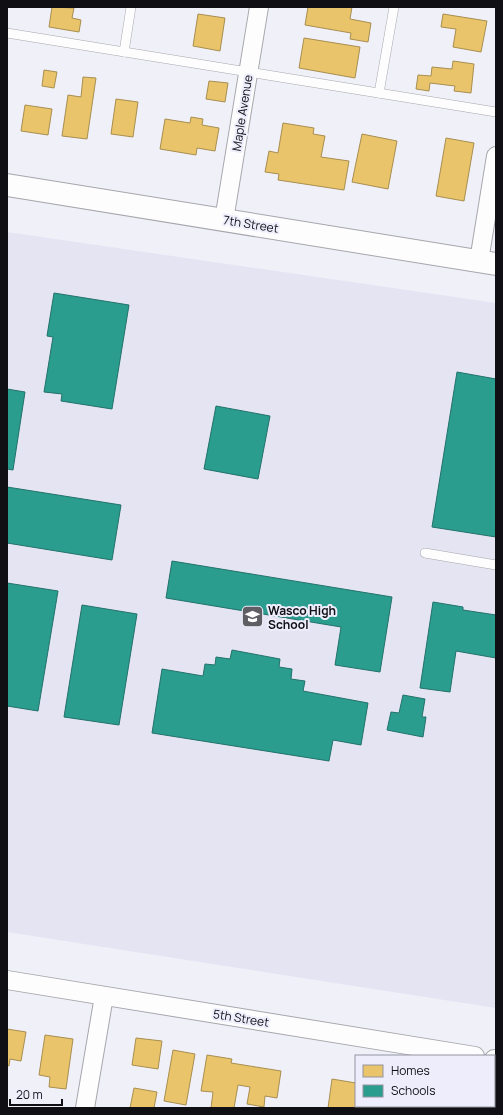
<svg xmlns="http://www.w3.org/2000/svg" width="503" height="1115" viewBox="0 0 503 1115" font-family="Manrope,sans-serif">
<rect width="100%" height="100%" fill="#f0f0f8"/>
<!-- built -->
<path fill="#e4e4f3" d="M7 232 496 303V1008L7 932Z"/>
<!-- homes -->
<g fill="#e9c46a" stroke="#a88e50">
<path d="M52 7 74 8 72 18 81 20 79 32 49 27Z"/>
<path d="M308 7H352L350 19 371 23 368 42 350 39 351 33 305 25Z"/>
<path d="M198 14 225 18 220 51 193 46Z"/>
<path d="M443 14 487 21 481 52 453 47 456 29 441 27Z"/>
<path d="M304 38 360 47 355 78 299 68Z"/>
<path d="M453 61 474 64 471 93 454 91 455 86 430 83 429 91 416 89 418 75 431 76 432 67 452 69Z"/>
<path d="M44 70 57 72 54 88 42 86Z"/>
<path d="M83 77 96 78 87 139 62 136 68 95 81 97Z"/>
<path d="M209 81 228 83 225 102 206 99Z"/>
<path d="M116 99 138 102 133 137 111 134Z"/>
<path d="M25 105 52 109 48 135 21 131Z"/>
<path d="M191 117 203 119 202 125 219 128 215 151 197 148 196 155 160 149 165 119 190 123Z"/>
<path d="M283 123 314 128 313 134 325 136 321 157 349 161 344 190 278 180 279 174 265 172 269 151 278 153Z"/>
<path d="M362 134 397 141 388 189 352 182Z"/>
<path d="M446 138 474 143 464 201 436 196Z"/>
<path d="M7 1029 26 1032 21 1061 10 1059 9 1066 7 1065Z"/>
<path d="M45 1035 73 1039 66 1089 49 1087 50 1077 39 1075Z"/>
<path d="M136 1038 162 1041 158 1069 132 1065Z"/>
<path d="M173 1050 195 1054 186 1105 164 1101Z"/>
<path d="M207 1055 232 1059 231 1063 281 1071 277 1098 265 1096 264 1107 247 1104 250 1087 238 1085 234 1108H211L213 1092 201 1091Z"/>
<path d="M332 1079 356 1083V1106H357V1108H328Z"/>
<path d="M134 1088 157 1092 154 1108H130Z"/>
<path d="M494 1100 496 1101V1108H484V1106H494Z"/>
<path d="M359 1106H393V1108H358Z"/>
<path d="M406 1106H438V1108H405Z"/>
<rect x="448" y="1106" width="23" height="2"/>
</g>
<!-- schools -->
<g fill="#2a9d8f" stroke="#22726a">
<path d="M54 293 129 305 112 409 61 401 62 394 44 392 53 337 47 336Z"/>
<path d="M457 372 496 379V537L432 527Z"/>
<path d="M7 389 25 392 13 470 7 469Z"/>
<path d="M216 406 270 416 258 479 204 469Z"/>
<path d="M7 487 121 505 112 560 7 543Z"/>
<path d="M172 561 392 597 380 672 335 665 341 627 166 598Z"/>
<path d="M7 583 58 591 38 711 7 706Z"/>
<path d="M433 602 463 607V610L496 615V658L456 651 450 692 420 688Z"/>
<path d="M82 605 137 614 119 725 64 717Z"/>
<path d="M232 650 280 659 279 667 292 669 291 679 305 681 303 691 368 703 361 745 333 740 329 761 152 733 162 669 203 676 205 664 215 665 216 657 230 659Z"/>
<path d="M403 695 425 699 422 717H426L423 737 387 730 391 712 399 713Z"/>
</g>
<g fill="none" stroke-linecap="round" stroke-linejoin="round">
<defs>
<g id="lane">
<path d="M7 33 496 112"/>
<path d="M124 52 131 7"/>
<path d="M379 93 394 7"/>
<path d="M425 553 496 565"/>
</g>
<g id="street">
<path d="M224 220 259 7"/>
<path d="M479 261 496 156"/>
<path d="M7 980 475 1056"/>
<path d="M494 1059H496"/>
<path d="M85 1108 104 996"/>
</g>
<path id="secondary" d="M7 185 496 264"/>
</defs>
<!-- lane casing -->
<use href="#lane" stroke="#a6a6ac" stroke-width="10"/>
<!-- street casing -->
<use href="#street" stroke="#a6a6ac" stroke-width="20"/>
<!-- secondary casing -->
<use href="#secondary" stroke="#a6a6ac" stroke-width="24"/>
<!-- lane -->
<use href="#lane" stroke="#fdfdfe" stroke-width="9"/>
<!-- street -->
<use href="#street" stroke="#fdfdfe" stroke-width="18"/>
<!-- secondary -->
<use href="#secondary" stroke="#fdfdfe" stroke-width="22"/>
</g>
<!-- icons -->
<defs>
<symbol id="school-square" viewBox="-11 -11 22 22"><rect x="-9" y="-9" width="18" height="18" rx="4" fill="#5e5e64" stroke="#ededfc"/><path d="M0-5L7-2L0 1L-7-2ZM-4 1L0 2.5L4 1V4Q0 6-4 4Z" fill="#fff"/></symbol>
</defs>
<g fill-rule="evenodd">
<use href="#school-square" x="240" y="604" width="25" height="25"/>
</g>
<g text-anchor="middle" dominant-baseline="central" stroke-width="4" stroke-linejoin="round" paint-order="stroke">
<!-- street labels -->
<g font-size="12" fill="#0f0f14" stroke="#ededfc">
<text transform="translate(242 113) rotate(-81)">Maple Avenue</text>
<text transform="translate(251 224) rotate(9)">7th Street</text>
<text transform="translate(241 1018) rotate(9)">5th Street</text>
</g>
<!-- poi labels -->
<g font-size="12" font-weight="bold" fill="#0f0f14" stroke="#ededfc" text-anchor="start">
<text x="268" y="610">Wasco High<tspan x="268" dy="14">School</tspan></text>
</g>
</g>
<!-- border -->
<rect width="503" height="1115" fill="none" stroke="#0f0f14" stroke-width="16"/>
<!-- legend -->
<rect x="355" y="1055" width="140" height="52" fill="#ededfc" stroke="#94949f"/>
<rect x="363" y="1065" width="20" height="12" fill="#e9c46a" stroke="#94949f"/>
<text x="391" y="1075" font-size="12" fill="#0f0f14">Homes</text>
<rect x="363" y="1085" width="20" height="12" fill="#2a9d8f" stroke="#94949f"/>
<text x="391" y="1095" font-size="12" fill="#0f0f14">Schools</text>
<!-- scale -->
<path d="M10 1099v6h52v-6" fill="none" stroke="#0f0f14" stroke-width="2"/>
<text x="16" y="1099" font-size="12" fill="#0f0f14" stroke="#ededfc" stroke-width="3" paint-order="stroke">20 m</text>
</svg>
